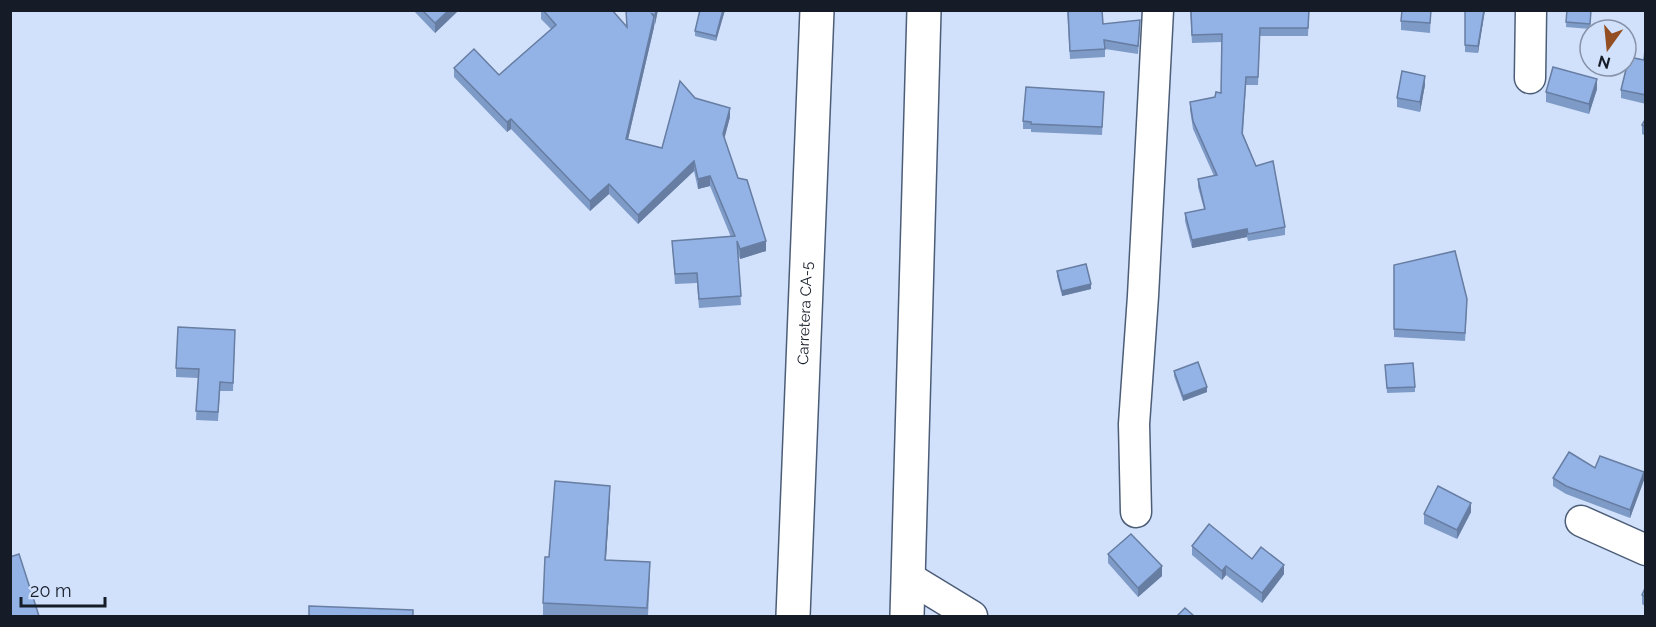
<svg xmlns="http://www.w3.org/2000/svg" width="1656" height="627" viewBox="0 0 1656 627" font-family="Raleway,sans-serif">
<rect width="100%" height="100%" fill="#d1e1fb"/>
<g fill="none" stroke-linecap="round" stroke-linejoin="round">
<defs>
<g id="minor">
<path d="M1530 78 1531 10"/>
<path d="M1136 512 1134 424 1143 296 1158 10"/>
<path d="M1581 521 1646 550"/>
<path d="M908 577 972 616"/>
</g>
<g id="trunk">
<path id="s1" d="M793 616 817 10"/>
<path d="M907 616 924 10"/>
</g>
</defs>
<!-- minor casing -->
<use href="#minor" stroke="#4c5d78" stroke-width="33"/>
<!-- trunk casing -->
<use href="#trunk" stroke="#4c5d78" stroke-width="36"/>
<!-- minor -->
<use href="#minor" stroke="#fff" stroke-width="30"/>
<!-- trunk -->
<use href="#trunk" stroke="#fff" stroke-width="33"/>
</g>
<!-- wall -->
<g fill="#7e9ac7">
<path d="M413 10H459L435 33Z"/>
<path d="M541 10H612L626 26V10H658L628 139 662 148 695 98 730 117 724 138 738 178 766 251 740 259 738 253 741 305 699 308 697 283 675 284 672 241 731 237 710 186 698 189 694 171 638 224 609 194 590 211 511 129 507 132 454 77V68L499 75 551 29 541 19Z"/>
<path d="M700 10H725L716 41 695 36V31Z"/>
<path d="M1067 10H1102L1103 24 1140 29 1138 54 1105 49V57L1070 59Z"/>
<path d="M1190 10H1309L1308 36H1260L1258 85H1246L1243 134 1256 166 1285 227V235L1248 241 1247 237 1192 248 1185 221V213L1204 209 1198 187V179L1214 176 1193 129 1190 110V102L1215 97 1221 93 1222 42 1192 43Z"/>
<path d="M1431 10 1430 33 1401 30V21Z"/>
<path d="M1465 10H1485L1478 53 1465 52Z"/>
<path d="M1567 10H1591L1590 29 1566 27Z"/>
<path d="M1646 39V104L1621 98V90L1644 60Z"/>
<path d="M1425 85 1420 112 1397 107V98Z"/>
<path d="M1597 89 1589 114 1546 102V92Z"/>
<path d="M1104 92 1102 135 1031 132V129H1023V121Z"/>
<path d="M1646 118V136L1642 134V125Z"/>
<path d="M1394 265 1467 307 1465 341 1394 337Z"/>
<path d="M1057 271 1091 289 1062 296 1057 276Z"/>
<path d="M235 339 233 391H220L218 421 196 420 198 378 176 377V368Z"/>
<path d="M1385 365 1415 387V392L1387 393Z"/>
<path d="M1174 371 1207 392 1183 401 1174 376Z"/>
<path d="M1595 468 1644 480 1630 518 1566 494 1553 486V478Z"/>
<path d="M610 497 606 560 650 574 648 616H576L543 615V603L549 557Z"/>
<path d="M1471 512 1457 539 1424 524V514Z"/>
<path d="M1192 546 1252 559 1284 574 1262 603 1226 575 1222 580 1192 555Z"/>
<path d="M1108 554 1162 576 1138 597 1108 563Z"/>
<path d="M1646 586V607L1642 604V595Z"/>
</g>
<!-- shaded-wall -->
<g fill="#677da2">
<path d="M449 10H459L435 33V23Z"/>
<path d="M656 10H658L655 25V15Z"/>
<path d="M723 10H725L716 41V36Z"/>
<path d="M1484 10H1485L1478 53V46Z"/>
<path d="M654 17V27L626 148V139Z"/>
<path d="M1425 76V85L1420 112V102Z"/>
<path d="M1597 79V89L1589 114V104Z"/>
<path d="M730 108V117L723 144V134Z"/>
<path d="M511 119V129L507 132V122Z"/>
<path d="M694 161V171L638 224V215Z"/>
<path d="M710 176V186L698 189V179Z"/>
<path d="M609 184V194L590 211V201Z"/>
<path d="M1247 229V237L1192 248V240Z"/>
<path d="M766 241V251L740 259V249Z"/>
<path d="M1091 284V289L1062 296V291Z"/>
<path d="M1207 387V392L1183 401V396Z"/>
<path d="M1644 472V480L1630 518V510Z"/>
<path d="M610 486V497L605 572V560Z"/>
<path d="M1471 503V512L1457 539V530Z"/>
<path d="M1284 565V574L1262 603V593Z"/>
<path d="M1162 566V576L1138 597V588Z"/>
<path d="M1226 566V575L1222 580V571Z"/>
</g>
<!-- building -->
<g fill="#93b3e7" stroke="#677da2" stroke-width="1.5">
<path d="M422 10H449L435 23Z"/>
<path d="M543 10H612L627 27 626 10H656L655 15 652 14 654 17 626 139 662 148 680 81 695 98 730 108 723 134 738 178 747 180 766 241 740 249 737 241 741 296 699 299 697 273 675 274 672 241 735 236 710 176 698 179 694 161 638 215 609 184 590 201 511 119 507 122 454 68 474 49 499 75 556 25Z"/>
<path d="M700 10H723L716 36 695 31Z"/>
<path d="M1068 10H1102L1103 24 1140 20 1138 46 1104 40 1105 49 1070 51Z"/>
<path d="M1191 10H1309L1308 28H1260L1258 77H1246L1242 133 1256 166 1273 161 1285 227 1248 234 1247 229 1192 240 1185 213 1205 209 1198 179 1217 175 1193 121 1190 102 1215 97 1216 92 1221 93 1222 34 1192 35Z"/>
<path d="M1402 10H1431L1430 23 1401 21Z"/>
<path d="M1465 10H1484L1478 46 1465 45Z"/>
<path d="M1567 10H1591L1590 24 1566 22Z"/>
<path d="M1646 39V95L1621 90 1629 57 1644 60Z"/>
<path d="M1553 67 1597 79 1589 104 1546 92Z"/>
<path d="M1402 71 1425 76 1420 102 1397 98Z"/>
<path d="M1026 87 1104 92 1102 127 1031 124V122L1023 121Z"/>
<path d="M1646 118V127L1642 125Z"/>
<path d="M1455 251 1467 299 1465 333 1394 329V265Z"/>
<path d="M1086 264 1091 284 1062 291 1057 271Z"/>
<path d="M178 327 235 330 233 383 220 382 218 412 196 411 199 369 176 368Z"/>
<path d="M1198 362 1207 387 1183 396 1174 371Z"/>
<path d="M1413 363 1415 387 1387 388 1385 365Z"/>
<path d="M1569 452 1595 468 1600 456 1644 472 1630 510 1566 486 1553 478Z"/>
<path d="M555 481 610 486 605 560 650 562 647 608 543 603 545 557H549Z"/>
<path d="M1438 486 1471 503 1457 530 1424 514Z"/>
<path d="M1209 524 1252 559 1261 547 1284 565 1262 593 1226 566 1222 571 1192 546Z"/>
<path d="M1131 534 1162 566 1138 588 1108 554Z"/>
<path d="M19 554 39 616H10V557Z"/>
<path d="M1646 586V597L1642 595Z"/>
<path d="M309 606 413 610V616H309Z"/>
<path d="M1185 608 1194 616H1177Z"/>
</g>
<g text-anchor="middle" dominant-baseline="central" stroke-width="4.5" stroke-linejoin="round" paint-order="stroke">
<!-- street labels -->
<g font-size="15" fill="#151c27" stroke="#d1e1fb">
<text stroke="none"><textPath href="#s1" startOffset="303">Carretera CA-5</textPath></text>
</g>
</g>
<!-- border -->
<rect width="1656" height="627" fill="none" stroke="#151c27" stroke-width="24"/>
<!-- north arrow -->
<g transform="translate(1608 48) rotate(195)"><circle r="28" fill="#d1e1fb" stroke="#8692a6" stroke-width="1.5"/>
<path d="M0-4.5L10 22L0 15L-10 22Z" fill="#934f21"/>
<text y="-9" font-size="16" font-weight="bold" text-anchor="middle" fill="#151c27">N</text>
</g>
<!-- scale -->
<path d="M21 597v9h84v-9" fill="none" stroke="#151c27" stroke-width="3"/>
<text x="30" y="597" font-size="18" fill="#151c27" stroke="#d1e1fb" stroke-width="4.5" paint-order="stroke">20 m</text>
</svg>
